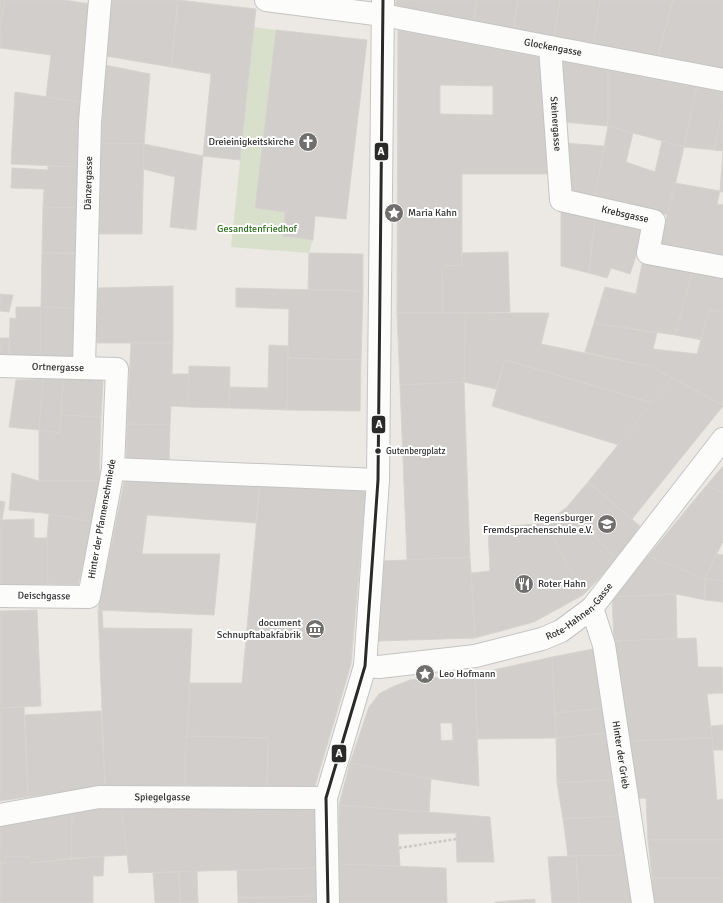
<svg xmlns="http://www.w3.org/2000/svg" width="723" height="903" viewBox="0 0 723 903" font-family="Signika,sans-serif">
<rect width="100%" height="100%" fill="#ece8e4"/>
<!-- cemetery -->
<path fill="#d8e0cc" d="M254 27 276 30 255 208 285 212 283 236 313 240 309 253 231 247Z"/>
<!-- building -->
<g fill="#d1cecb" stroke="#d7d4d0" fill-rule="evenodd">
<path d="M0 0H5L0 29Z"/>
<path d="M5 0H64L91 4 80 102 46 97 51 55 0 48V29Z"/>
<path d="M109 0H178L171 67 106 56Z"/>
<path d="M178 0 256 9 240 160 203 156 211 74 171 67Z"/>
<path d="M396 0H477L474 21 396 6Z"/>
<path d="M477 0H518L514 29 474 21Z"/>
<path d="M518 0H560L554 37 514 29Z"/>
<path d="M560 0H600L593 45 554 37Z"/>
<path d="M600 0H673L658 57 593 45Z"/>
<path d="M673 0H723V70L658 57Z"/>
<path d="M276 30 367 40 346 219 315 216 313 240 283 236 285 212 255 208Z"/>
<path d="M398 30 545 58 551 174H462V265L442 266 443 313H397ZM440 85 493 86V115L440 114Z"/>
<path d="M557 60 608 70V126L562 122Z"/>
<path d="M105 65 150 74 144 144 101 143Z"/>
<path d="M608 70 697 87 684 147 608 126Z"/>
<path d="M697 87 723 92V109L714 150 684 147Z"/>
<path d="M15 92 80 102 79 167 11 164Z"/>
<path d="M723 109V151L714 150Z"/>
<path d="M608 126 633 133 626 162 655 172 662 141 684 147 668 215 595 196Z"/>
<path d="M101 143 144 144 142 234H99Z"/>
<path d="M563 143 604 146 595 196 566 191Z"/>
<path d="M144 144 203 156 196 230 170 227 175 177 143 169Z"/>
<path d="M723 152V192L720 191Z"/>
<path d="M48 166 79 167 78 208 43 207 44 189 11 188 12 168 48 170Z"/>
<path d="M675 183 720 191 717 204 723 205V262L659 250Z"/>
<path d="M43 207 78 208 76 253H42Z"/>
<path d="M561 210 595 218 589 273 561 266Z"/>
<path d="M595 218 645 229 630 274 611 268 607 278 589 273Z"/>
<path d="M508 252 510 312 443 313 442 266 462 265V253Z"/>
<path d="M42 253 80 254 78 308 41 307Z"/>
<path d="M309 253 363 254V291L308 290Z"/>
<path d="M643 259 693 269 675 335 594 323 605 287 636 294Z"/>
<path d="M693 269 723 273V312L709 310 702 340 675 335Z"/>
<path d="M173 286V343H97V288Z"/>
<path d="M236 288 363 291 361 360 288 358 289 309 236 307Z"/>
<path d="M0 294 13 295 9 312 0 311Z"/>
<path d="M16 307H41L40 361 9 360 10 318 16 319Z"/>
<path d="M41 307 78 308 77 362 40 361Z"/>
<path d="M709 310 723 312V405L652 367 585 352 594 323 657 333 653 349 697 354Z"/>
<path d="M397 313H466L464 382 400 385Z"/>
<path d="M466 313H549L541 344 652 367 672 378 653 403 505 360 496 389 464 382Z"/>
<rect x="0" y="338" width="9" height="17"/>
<path d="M131 343H173L172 374H189L188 407 171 406 170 425 127 424Z"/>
<path d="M269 345 288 346 287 410 229 408V387L268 388Z"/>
<path d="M288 358 361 360 360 411 287 410Z"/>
<path d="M505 360 653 403 619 445 492 406Z"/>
<path d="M189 366 230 367 229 408 188 407Z"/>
<path d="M63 377 103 380 101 417 61 415Z"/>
<path d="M63 377 60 433 39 430 43 379Z"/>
<path d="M672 378 723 405V406L632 519 588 482Z"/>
<path d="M43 379 39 430 9 427 16 380Z"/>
<path d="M464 382 470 557 407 560 400 385Z"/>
<path d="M61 415 101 417 99 481H39V430L60 433Z"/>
<path d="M127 424 170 425 169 463 126 462Z"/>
<path d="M723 466V493L706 486Z"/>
<path d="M12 473 39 481H99L94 522 43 513 9 510Z"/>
<path d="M125 477 260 484 256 523 147 515 142 554H220L214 615 98 610Z"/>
<path d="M588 482 640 526 617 560 567 507Z"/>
<path d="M260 484 366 491 351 664 315 786 267 787 268 738 186 736 190 683H242Z"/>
<path d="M706 486 723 493V541L705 579 648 556Z"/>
<path d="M0 501 5 502 2 520 34 519V538H47L48 584 0 585Z"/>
<path d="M567 507 617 560 583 595 546 523Z"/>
<path d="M49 514 94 522 78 585 48 584 47 538Z"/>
<path d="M546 523 583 595 534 622 475 638 471 573 490 571 488 528Z"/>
<path d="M717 554 723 555V581L705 579Z"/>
<path d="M648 556 705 579V600L676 594 612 597Z"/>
<path d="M470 557 475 638 378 641 384 561Z"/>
<path d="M705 579 723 581V602L705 600Z"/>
<path d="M676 594 677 639 614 641 612 597Z"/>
<path d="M37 610 41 706 0 708V611Z"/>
<path d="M98 610H102L103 628 192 629 185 785 105 786Z"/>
<path d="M696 638 698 667H722L723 693 707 694 712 738 626 741 614 641Z"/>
<path d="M593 649 603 708 555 713 552 657Z"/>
<path d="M552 657 556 738 477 739 475 674Z"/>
<path d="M475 674 479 786 431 779 350 763 369 707 379 694 392 687 410 680ZM440 723H452L453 740 441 741Z"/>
<path d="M24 707 28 797 0 801V708Z"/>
<path d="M603 708 606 733 556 738 555 713Z"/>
<path d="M101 711 105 786 28 797 25 715Z"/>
<path d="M723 725V750H713L711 726Z"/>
<path d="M606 733 614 780 557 783 556 738Z"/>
<path d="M186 736 268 738 267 787 185 785Z"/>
<path d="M712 738 717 800 723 799V840H648L646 798 633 799 626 741Z"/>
<path d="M350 763 431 779 429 812 339 805Z"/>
<path d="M614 780 618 816 563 819 557 783Z"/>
<path d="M339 805 490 817 494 862H457L456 833 398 834 400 866 339 864Z"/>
<path d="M121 806 317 810V868L129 873Z"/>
<path d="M121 806 127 855 71 858 72 810Z"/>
<path d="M72 810 71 858 30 863 29 857 6 856V863H0V822Z"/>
<path d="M618 816 627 855 568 856 563 819Z"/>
<path d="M648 840H723V878H652Z"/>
<path d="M627 855 636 903H579L576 856Z"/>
<path d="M6 856 29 857 30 863 104 856 103 876H93V903H0V863H6Z"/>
<path d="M576 856 579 903H552L548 857Z"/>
<path d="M339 864 446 868 447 903H338Z"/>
<path d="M317 868V896L238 898 237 870Z"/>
<path d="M197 871 198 903H180L179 872Z"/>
<path d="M179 872 180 903H155L153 873Z"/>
<rect x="652" y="878" width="71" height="25"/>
<path d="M317 896V903H238V898Z"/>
<path d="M535 899V903H495V902Z"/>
</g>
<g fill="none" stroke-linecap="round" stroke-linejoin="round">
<defs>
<g id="street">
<path id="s1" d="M266 0 383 15 723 80"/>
<path id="s2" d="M550 47 561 200 654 221 648 253 723 267"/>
<path id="s3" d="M0 366 117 369 113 469 89 597 0 596"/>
<path id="s4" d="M84 367 90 122 100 0"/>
<path d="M113 469 378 480"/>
<path id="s5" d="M592 608 604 645 643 903"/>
<path id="s6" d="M365 666 379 667 475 656 542 639 561 631 592 608 723 439"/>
<path id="s7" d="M0 815 99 797 326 798"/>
<path d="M328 903 326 798 365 666 378 480 383 0"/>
</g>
</defs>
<!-- street casing -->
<use href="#street" stroke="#c5c4c5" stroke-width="24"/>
<!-- path -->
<path stroke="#c9c9c8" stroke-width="2.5" stroke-dasharray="3 2" stroke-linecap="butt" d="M399 848 456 839"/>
<!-- street -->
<use href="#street" stroke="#fcfcfb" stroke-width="22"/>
<defs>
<path id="bus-1" d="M328 903 326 798 365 666 378 480 383 0"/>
</defs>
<!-- bus-1 casing -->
<use href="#bus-1" stroke="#fff" stroke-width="6"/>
<!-- bus-1 -->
<use href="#bus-1" stroke="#2a2a28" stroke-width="3"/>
</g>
<!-- icons -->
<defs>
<symbol id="church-disc" viewBox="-11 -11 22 22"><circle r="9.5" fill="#706f6e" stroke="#fff"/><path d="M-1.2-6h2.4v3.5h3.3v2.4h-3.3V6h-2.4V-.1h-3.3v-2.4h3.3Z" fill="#fff"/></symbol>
<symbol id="sight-disc" viewBox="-11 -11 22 22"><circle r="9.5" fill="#706f6e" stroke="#fff"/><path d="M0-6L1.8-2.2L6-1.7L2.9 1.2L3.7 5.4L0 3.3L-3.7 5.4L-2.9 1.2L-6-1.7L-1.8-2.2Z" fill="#fff"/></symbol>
<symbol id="school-disc" viewBox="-11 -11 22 22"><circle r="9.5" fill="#706f6e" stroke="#fff"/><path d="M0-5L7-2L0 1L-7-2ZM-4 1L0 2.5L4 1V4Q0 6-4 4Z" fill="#fff"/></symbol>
<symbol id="restaurant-disc" viewBox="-11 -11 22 22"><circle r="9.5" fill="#706f6e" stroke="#fff"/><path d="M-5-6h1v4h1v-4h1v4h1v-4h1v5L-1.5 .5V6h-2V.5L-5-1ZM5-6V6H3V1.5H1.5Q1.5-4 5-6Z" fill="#fff"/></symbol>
<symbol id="museum-disc" viewBox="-11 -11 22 22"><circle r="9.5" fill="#706f6e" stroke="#fff"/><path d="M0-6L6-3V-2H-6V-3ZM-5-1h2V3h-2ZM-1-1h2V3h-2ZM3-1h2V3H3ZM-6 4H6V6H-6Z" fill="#fff"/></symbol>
</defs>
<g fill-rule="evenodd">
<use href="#church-disc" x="297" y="131" width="22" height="22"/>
<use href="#sight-disc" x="383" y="202" width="22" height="22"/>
<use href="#school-disc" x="596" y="513" width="22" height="22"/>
<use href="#restaurant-disc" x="513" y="573" width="22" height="22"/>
<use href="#museum-disc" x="304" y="618" width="22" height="22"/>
<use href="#sight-disc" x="414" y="663" width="22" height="22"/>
</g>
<!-- markers -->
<circle fill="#2e2e2e" stroke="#fff" stroke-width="1.5" cx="378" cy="451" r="3.5"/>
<g text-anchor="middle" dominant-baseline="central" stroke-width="4" stroke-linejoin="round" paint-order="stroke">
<!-- bus labels -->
<g font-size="9" fill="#2e2e2e" stroke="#fff" text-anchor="start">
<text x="386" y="451">Gutenbergplatz</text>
</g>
<!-- street labels -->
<g font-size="10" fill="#2e2e2e" stroke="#fff">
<text stroke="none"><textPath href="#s1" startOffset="291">Glockengasse</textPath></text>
<text stroke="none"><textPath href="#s2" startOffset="77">Steinergasse</textPath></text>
<text stroke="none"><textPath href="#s4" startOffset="184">Dänzergasse</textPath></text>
<text stroke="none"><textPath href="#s2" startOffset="219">Krebsgasse</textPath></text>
<text stroke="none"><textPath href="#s3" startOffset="58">Ortnergasse</textPath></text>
<text transform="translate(102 519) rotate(-80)">Hinter der Pfannenschmiede</text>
<text transform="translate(44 596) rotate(1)">Deischgasse</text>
<text stroke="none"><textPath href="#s6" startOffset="227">Rote-Hahnen-Gasse</textPath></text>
<text stroke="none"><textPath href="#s5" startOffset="150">Hinter der Grieb</textPath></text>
<text stroke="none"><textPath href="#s7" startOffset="164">Spiegelgasse</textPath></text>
</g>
<!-- poi labels -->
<g font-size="10" fill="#2e2e2e" stroke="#fff" text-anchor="end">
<text x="294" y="142">Dreieinigkeitskirche</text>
<text x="408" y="213" text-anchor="start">Maria Kahn</text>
<text x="593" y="518">Regensburger<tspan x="593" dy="12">Fremdsprachenschule e.V.</tspan></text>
<text x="538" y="584" text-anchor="start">Roter Hahn</text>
<text x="301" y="623">document<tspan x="301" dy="12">Schnupftabakfabrik</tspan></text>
<text x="439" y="674" text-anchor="start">Leo Hofmann</text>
</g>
<!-- park labels -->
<g font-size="10" fill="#2c6e1b" stroke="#fff">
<text x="257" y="229">Gesandtenfriedhof</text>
</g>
</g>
<g stroke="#fff" stroke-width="1.5">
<rect x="374" y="142" width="15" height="19" rx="4" fill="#2a2a28"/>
<rect x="371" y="415" width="15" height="19" rx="4" fill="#2a2a28"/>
<rect x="331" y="744" width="16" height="19" rx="4" fill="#2a2a28"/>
</g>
<g font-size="11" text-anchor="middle" font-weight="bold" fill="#fff">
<text x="381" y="155">A</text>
<text x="379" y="428">A</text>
<text x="339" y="757">A</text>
</g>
</svg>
